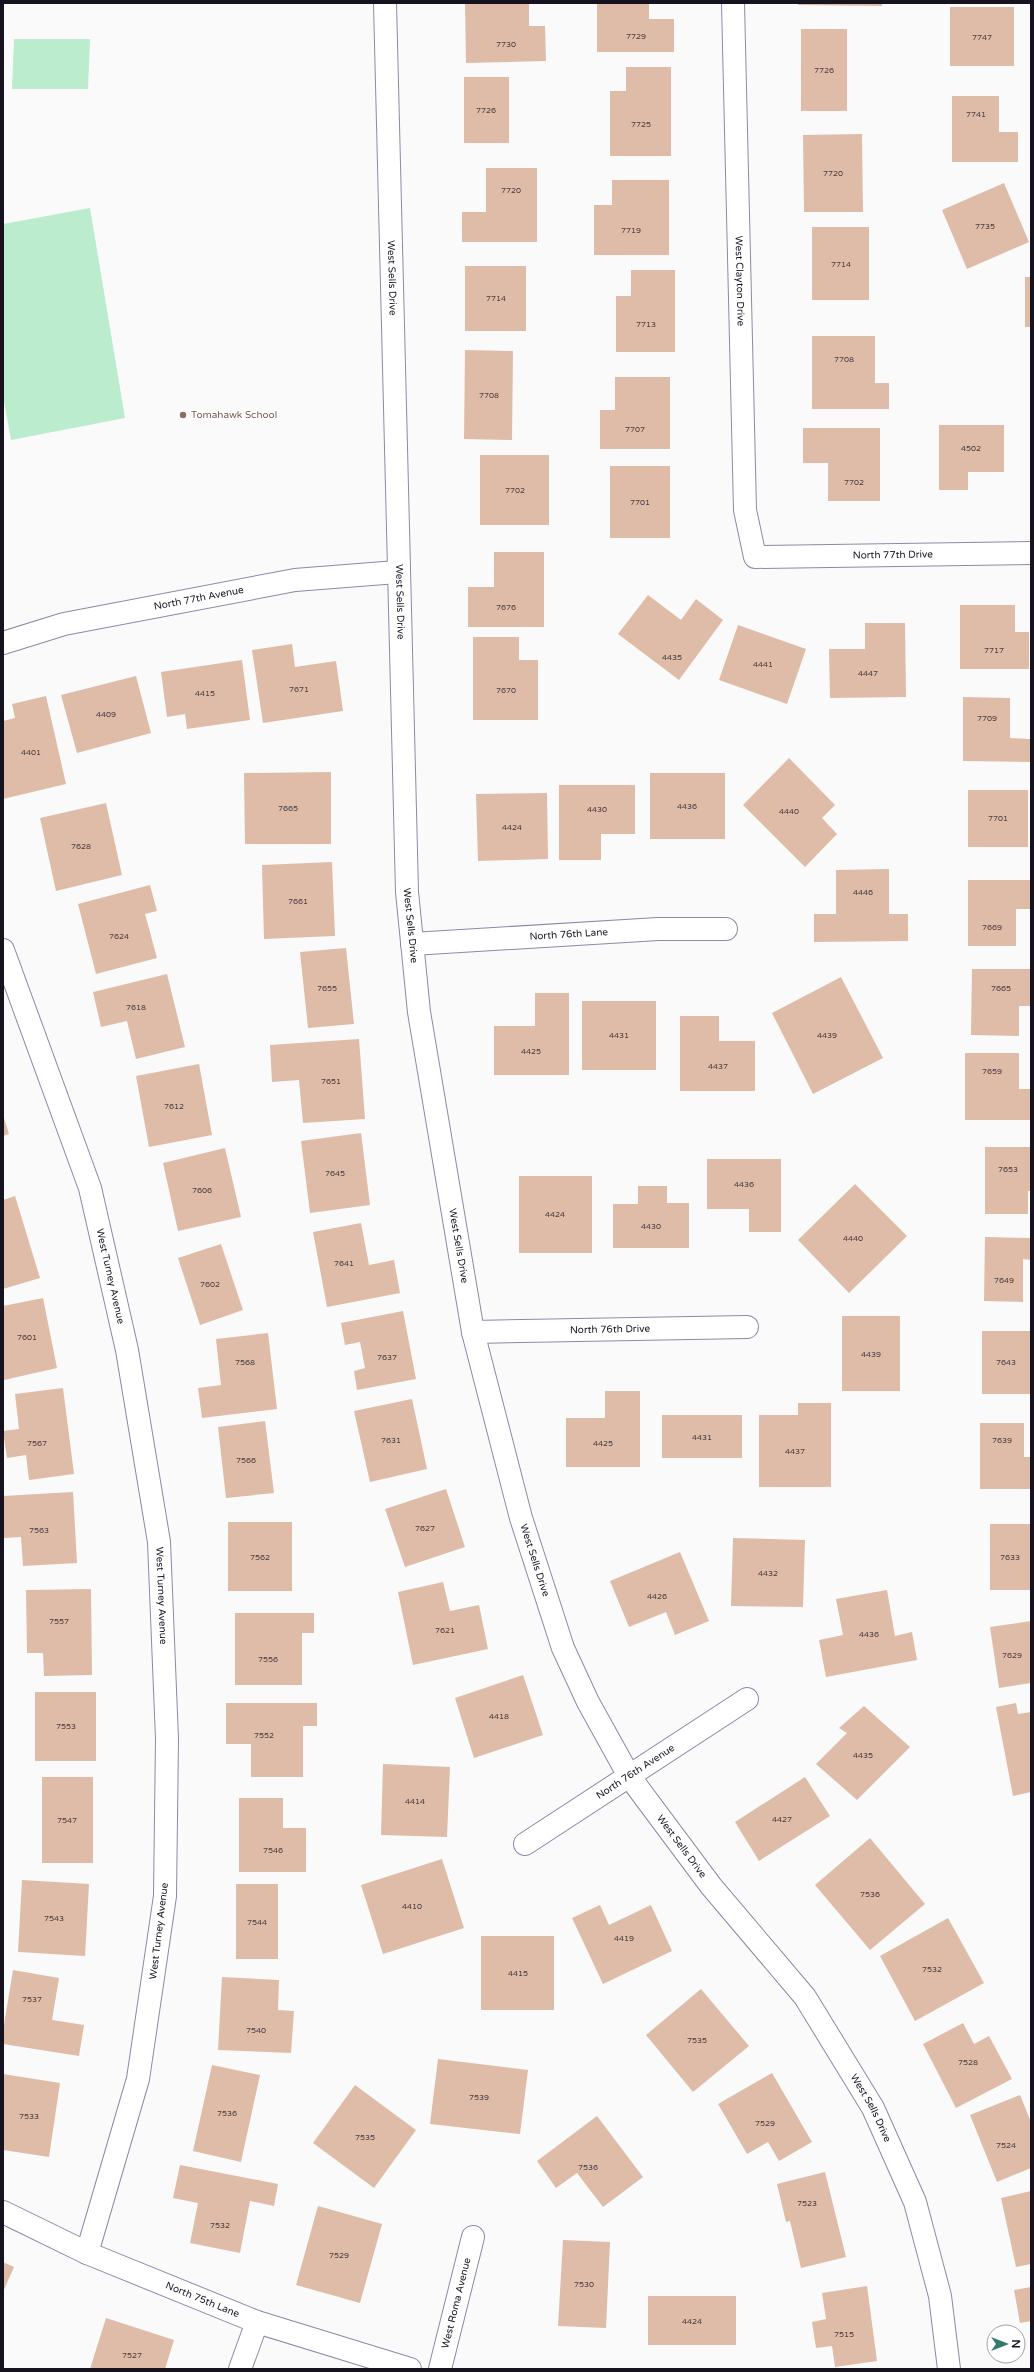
<svg xmlns="http://www.w3.org/2000/svg" width="1034" height="2372" viewBox="0 0 1034 2372" font-family="'Varela Round',sans-serif">
<rect width="100%" height="100%" fill="#fafafa"/>
<!-- green -->
<g fill="#bbeccd">
<path d="M14 39H90L88 89H12Z"/>
<path d="M90 208 125 418 11 440 3 396V224Z"/>
</g>
<!-- building -->
<g fill="#dfbca8">
<path d="M465 3H529V26H545L546 61 466 63Z"/>
<path d="M597 3H649V19H674V52H597Z"/>
<path d="M798 3H882V6L798 5Z"/>
<rect x="950" y="7" width="64" height="59"/>
<rect x="801" y="29" width="46" height="82"/>
<path d="M626 67H671V156H610V91H626Z"/>
<rect x="464" y="77" width="45" height="66"/>
<path d="M952 96H999V132H1018V162H952Z"/>
<path d="M862 134 863 212H804L803 135Z"/>
<path d="M486 168H537V242H462V212H486Z"/>
<path d="M612 180H669V255H594V205H612Z"/>
<path d="M1004 183 1029 242 967 269 942 210Z"/>
<rect x="812" y="227" width="57" height="73"/>
<rect x="465" y="266" width="61" height="65"/>
<path d="M631 270H675V352H616V296H631Z"/>
<rect x="1025" y="277" width="6" height="50"/>
<path d="M812 336H875V383H889V409H812Z"/>
<path d="M465 350 513 351 512 440 464 439Z"/>
<path d="M615 377H670V449H600V410H615Z"/>
<path d="M939 425H1004V472H968V490H939Z"/>
<path d="M803 428H880V501H828V463H803Z"/>
<rect x="480" y="455" width="69" height="70"/>
<rect x="610" y="466" width="60" height="72"/>
<path d="M494 552H544V627H468V587H494Z"/>
<path d="M648 595 681 620 696 599 723 620 679 680 618 634Z"/>
<path d="M960 605H1015V632H1029V669H960Z"/>
<path d="M865 623H905L906 697 830 698 829 649H865Z"/>
<path d="M738 625 806 649 787 704 719 680Z"/>
<path d="M473 637H519V660H538V720H473Z"/>
<path d="M292 644 295 667 336 661 343 711 263 723 252 650Z"/>
<path d="M242 660 250 720 187 729 185 714 167 717 161 672Z"/>
<path d="M136 676 151 733 77 753 61 695Z"/>
<path d="M46 696 66 784 3 799V721L15 718 12 704Z"/>
<path d="M963 697 1010 698V738L1030 739V762L963 761Z"/>
<path d="M789 758 835 805 822 818 837 834 805 867 743 805Z"/>
<path d="M331 772V844H245L244 773Z"/>
<rect x="650" y="773" width="75" height="66"/>
<path d="M559 785H635V834H601V860H559Z"/>
<rect x="968" y="790" width="60" height="57"/>
<path d="M547 793 548 859 478 861 476 794Z"/>
<path d="M106 803 122 875 56 891 40 818Z"/>
<path d="M332 862 335 936 264 939 262 865Z"/>
<path d="M889 869V914H908V941L814 942V914H836V870Z"/>
<path d="M968 880H1031V909H1016V946H968Z"/>
<path d="M150 885 157 911 145 914 157 958 96 974 78 904Z"/>
<path d="M346 948 354 1024 308 1028 300 952Z"/>
<path d="M972 969H1031V1006H1019V1036L971 1035Z"/>
<path d="M167 974 185 1047 136 1059 127 1021 101 1027 93 992Z"/>
<path d="M841 977 883 1058 813 1094 772 1013Z"/>
<path d="M535 993H569V1075H494V1026H535Z"/>
<rect x="582" y="1001" width="74" height="69"/>
<path d="M680 1016H719V1041H755V1091H680Z"/>
<path d="M359 1039 365 1119 303 1123 299 1080 272 1082 270 1045Z"/>
<path d="M965 1053H1019V1089H1031V1120H965Z"/>
<path d="M199 1064 212 1135 149 1147 136 1076Z"/>
<path d="M3 1115 9 1134 3 1136Z"/>
<path d="M361 1133 370 1205 310 1213 301 1141Z"/>
<path d="M985 1147H1031V1191H1028V1214H985Z"/>
<path d="M225 1148 241 1217 178 1231 163 1163Z"/>
<path d="M707 1159H781V1232H749V1209H707Z"/>
<rect x="519" y="1176" width="73" height="77"/>
<path d="M855 1184 907 1236 849 1293 798 1240Z"/>
<path d="M638 1186H667V1203H689V1248H613V1204H638Z"/>
<path d="M15 1196 40 1278 3 1289V1200Z"/>
<path d="M361 1223 369 1265 394 1260 400 1293 327 1307 313 1232Z"/>
<path d="M985 1237 1031 1238V1260L1023 1259V1302L984 1301Z"/>
<path d="M221 1244 243 1310 200 1325 178 1258Z"/>
<path d="M43 1298 57 1368 4 1380 3 1306Z"/>
<path d="M403 1311 416 1379 357 1390 354 1371 365 1368 360 1342 345 1345 341 1323Z"/>
<rect x="842" y="1316" width="58" height="75"/>
<rect x="982" y="1331" width="49" height="63"/>
<path d="M268 1333 277 1409 202 1418 198 1388 221 1385 216 1339Z"/>
<path d="M63 1388 74 1474 29 1480 26 1455 7 1458 3 1431 19 1429 15 1394Z"/>
<path d="M605 1391H640V1467H566V1418H605Z"/>
<path d="M412 1399 427 1469 370 1482 354 1411Z"/>
<path d="M798 1403H831V1487H759V1415H798Z"/>
<rect x="662" y="1415" width="80" height="43"/>
<path d="M265 1421 274 1493 226 1498 218 1427Z"/>
<path d="M980 1423H1024V1457H1031V1489H980Z"/>
<path d="M446 1489 465 1547 405 1567 385 1509Z"/>
<path d="M73 1492 77 1563 23 1566 21 1537 4 1538 3 1496Z"/>
<rect x="228" y="1522" width="64" height="69"/>
<rect x="990" y="1524" width="41" height="66"/>
<path d="M733 1538 805 1540 803 1607 731 1606Z"/>
<path d="M680 1552 709 1621 675 1635 666 1612 629 1627 610 1581Z"/>
<path d="M443 1582 450 1611 479 1605 488 1649 413 1665 398 1592Z"/>
<path d="M91 1589 92 1675 44 1676 43 1653H27L26 1590Z"/>
<path d="M887 1590 895 1636 912 1632 917 1660 826 1677 819 1640 843 1635 836 1599Z"/>
<path d="M235 1613H314V1633H302V1685H235Z"/>
<path d="M1031 1621V1683L999 1688 990 1627Z"/>
<path d="M523 1675 543 1735 474 1758 455 1698Z"/>
<rect x="35" y="1692" width="61" height="69"/>
<path d="M226 1703H317V1726H303V1777H251V1744H226Z"/>
<path d="M1016 1703 1018 1714 1031 1712V1792L1013 1796 996 1707Z"/>
<path d="M864 1706 910 1747 857 1800 816 1764 847 1733 839 1728Z"/>
<path d="M383 1764 450 1767 447 1837 381 1835Z"/>
<rect x="42" y="1777" width="51" height="86"/>
<path d="M805 1777 830 1816 759 1861 735 1822Z"/>
<path d="M239 1798H283V1828H306V1872H239Z"/>
<path d="M870 1838 925 1904 870 1950 815 1885Z"/>
<path d="M442 1859 464 1928 383 1954 361 1885Z"/>
<path d="M22 1880 89 1884 85 1956 18 1952Z"/>
<rect x="236" y="1884" width="42" height="75"/>
<path d="M600 1905 609 1925 651 1905 672 1951 603 1984 572 1918Z"/>
<path d="M948 1918 984 1983 915 2021 880 1956Z"/>
<rect x="481" y="1936" width="73" height="74"/>
<path d="M13 1970 59 1978 52 2020 84 2025 79 2056 3 2044V2031Z"/>
<path d="M222 1977 279 1980 278 2010 294 2011 291 2053 218 2050Z"/>
<path d="M701 1989 749 2046 693 2092 646 2035Z"/>
<path d="M963 2023 974 2044 989 2036 1012 2079 956 2108 923 2044Z"/>
<path d="M438 2059 528 2070 520 2134 430 2124Z"/>
<path d="M212 2065 260 2075 241 2162 193 2151Z"/>
<path d="M772 2073 812 2142 779 2161 768 2142 747 2154 718 2104Z"/>
<path d="M3 2074 60 2083 49 2157 3 2150Z"/>
<path d="M355 2085 416 2130 374 2188 313 2143Z"/>
<path d="M1020 2095 1031 2122V2168L997 2182 970 2115Z"/>
<path d="M597 2116 643 2177 603 2207 577 2173 556 2188 537 2161Z"/>
<path d="M180 2165 278 2184 274 2206 250 2201 240 2253 190 2243 198 2203 173 2198Z"/>
<path d="M825 2172 846 2257 801 2268 790 2221 786 2222 777 2184Z"/>
<path d="M1031 2191V2264L1016 2267 1001 2198Z"/>
<path d="M318 2206 382 2224 360 2303 296 2285Z"/>
<path d="M563 2240 610 2242 606 2328 558 2326Z"/>
<path d="M3 2262 14 2267 3 2292Z"/>
<path d="M867 2286 877 2361 835 2367 832 2346 816 2348 812 2322 826 2319 822 2293Z"/>
<path d="M1031 2287V2321L1020 2323 1014 2290Z"/>
<rect x="648" y="2296" width="88" height="49"/>
<path d="M106 2318 174 2340 165 2369H90Z"/>
</g>
<g fill="none" stroke-linecap="round" stroke-linejoin="round">
<defs>
<g id="street">
<path id="s1" d="M385 3 407 892 419 1012 473 1332 521 1518 563 1648 588 1702 629 1776 711 1886 805 1997 873 2108 915 2202 940 2296 949 2369"/>
<path id="s2" d="M733 3 745 510 755 557 1031 553"/>
<path id="s3" d="M3 643 64 624 295 580 397 572"/>
<path id="s4" d="M412 944 658 929H726"/>
<path id="s5" d="M3 950 90 1188 127 1350 159 1542 167 1739 165 1896 138 2079 87 2253"/>
<path id="s6" d="M473 1332 747 1327"/>
<path id="s7" d="M525 1844 747 1699"/>
<path id="s8" d="M3 2212 87 2253 257 2322 410 2369"/>
<path d="M240 2369 257 2322"/>
<path id="s9" d="M440 2369 473 2237"/>
</g>
</defs>
<!-- street casing -->
<use href="#street" stroke="#8e88a8" stroke-width="24"/>
<!-- street -->
<use href="#street" stroke="#fff" stroke-width="22"/>
</g>
<!-- markers -->
<circle fill="#8d6e63" stroke="#fff" stroke-width="1.5" cx="183" cy="415" r="4"/>
<g text-anchor="middle" dominant-baseline="central" stroke-width="4" stroke-linejoin="round" paint-order="stroke">
<!-- number labels -->
<g font-size="8" fill="#483d41">
<text x="636" y="36">7729</text>
<text x="982" y="37">7747</text>
<text x="506" y="44">7730</text>
<text x="824" y="70">7726</text>
<text x="486" y="110">7726</text>
<text x="976" y="114">7741</text>
<text x="641" y="124">7725</text>
<text x="833" y="173">7720</text>
<text x="511" y="190">7720</text>
<text x="985" y="226">7735</text>
<text x="631" y="230">7719</text>
<text x="841" y="264">7714</text>
<text x="496" y="298">7714</text>
<text x="646" y="324">7713</text>
<text x="844" y="359">7708</text>
<text x="489" y="395">7708</text>
<text x="635" y="429">7707</text>
<text x="971" y="448">4502</text>
<text x="854" y="482">7702</text>
<text x="515" y="490">7702</text>
<text x="640" y="502">7701</text>
<text x="506" y="607">7676</text>
<text x="994" y="650">7717</text>
<text x="672" y="657">4435</text>
<text x="763" y="664">4441</text>
<text x="868" y="673">4447</text>
<text x="299" y="689">7671</text>
<text x="506" y="690">7670</text>
<text x="205" y="693">4415</text>
<text x="106" y="714">4409</text>
<text x="987" y="718">7709</text>
<text x="31" y="752">4401</text>
<text x="687" y="806">4436</text>
<text x="288" y="808">7665</text>
<text x="597" y="809">4430</text>
<text x="789" y="811">4440</text>
<text x="998" y="818">7701</text>
<text x="512" y="827">4424</text>
<text x="81" y="846">7628</text>
<text x="863" y="892">4446</text>
<text x="298" y="901">7661</text>
<text x="992" y="927">7669</text>
<text x="119" y="936">7624</text>
<text x="327" y="988">7655</text>
<text x="1001" y="988">7665</text>
<text x="136" y="1007">7618</text>
<text x="619" y="1035">4431</text>
<text x="827" y="1035">4439</text>
<text x="531" y="1051">4425</text>
<text x="718" y="1066">4437</text>
<text x="992" y="1071">7659</text>
<text x="331" y="1081">7651</text>
<text x="174" y="1106">7612</text>
<text x="1008" y="1169">7653</text>
<text x="335" y="1173">7645</text>
<text x="744" y="1184">4436</text>
<text x="202" y="1190">7606</text>
<text x="555" y="1214">4424</text>
<text x="651" y="1226">4430</text>
<text x="853" y="1238">4440</text>
<text x="344" y="1263">7641</text>
<text x="1004" y="1280">7649</text>
<text x="210" y="1284">7602</text>
<text x="27" y="1337">7601</text>
<text x="871" y="1354">4439</text>
<text x="387" y="1357">7637</text>
<text x="245" y="1362">7568</text>
<text x="1006" y="1362">7643</text>
<text x="702" y="1437">4431</text>
<text x="391" y="1440">7631</text>
<text x="1002" y="1440">7639</text>
<text x="37" y="1443">7567</text>
<text x="603" y="1443">4425</text>
<text x="795" y="1451">4437</text>
<text x="246" y="1460">7566</text>
<text x="425" y="1528">7627</text>
<text x="39" y="1530">7563</text>
<text x="260" y="1557">7562</text>
<text x="1010" y="1557">7633</text>
<text x="768" y="1573">4432</text>
<text x="657" y="1596">4426</text>
<text x="59" y="1621">7557</text>
<text x="445" y="1630">7621</text>
<text x="869" y="1634">4436</text>
<text x="1012" y="1655">7629</text>
<text x="268" y="1659">7556</text>
<text x="499" y="1716">4418</text>
<text x="66" y="1726">7553</text>
<text x="264" y="1735">7552</text>
<text x="863" y="1755">4435</text>
<text x="415" y="1801">4414</text>
<text x="782" y="1819">4427</text>
<text x="67" y="1820">7547</text>
<text x="273" y="1850">7546</text>
<text x="870" y="1894">7536</text>
<text x="412" y="1906">4410</text>
<text x="54" y="1918">7543</text>
<text x="257" y="1922">7544</text>
<text x="624" y="1938">4419</text>
<text x="932" y="1969">7532</text>
<text x="518" y="1973">4415</text>
<text x="32" y="1999">7537</text>
<text x="256" y="2030">7540</text>
<text x="697" y="2040">7535</text>
<text x="968" y="2062">7528</text>
<text x="479" y="2097">7539</text>
<text x="227" y="2113">7536</text>
<text x="29" y="2116">7533</text>
<text x="765" y="2123">7529</text>
<text x="365" y="2137">7535</text>
<text x="1006" y="2145">7524</text>
<text x="588" y="2167">7536</text>
<text x="807" y="2203">7523</text>
<text x="220" y="2225">7532</text>
<text x="339" y="2255">7529</text>
<text x="584" y="2284">7530</text>
<text x="692" y="2321">4424</text>
<text x="844" y="2334">7515</text>
<text x="132" y="2355">7527</text>
</g>
<!-- street labels -->
<g font-size="10" fill="#16131f" stroke="#fff">
<text stroke="none"><textPath href="#s1" startOffset="275">West Sells Drive</textPath></text>
<text stroke="none"><textPath href="#s2" startOffset="278">West Clayton Drive</textPath></text>
<text stroke="none"><textPath href="#s2" startOffset="693">North 77th Drive</textPath></text>
<text stroke="none"><textPath href="#s3" startOffset="201">North 77th Avenue</textPath></text>
<text stroke="none"><textPath href="#s1" startOffset="599">West Sells Drive</textPath></text>
<text stroke="none"><textPath href="#s1" startOffset="923">West Sells Drive</textPath></text>
<text stroke="none"><textPath href="#s4" startOffset="157">North 76th Lane</textPath></text>
<text stroke="none"><textPath href="#s1" startOffset="1247">West Sells Drive</textPath></text>
<text stroke="none"><textPath href="#s5" startOffset="344">West Turney Avenue</textPath></text>
<text stroke="none"><textPath href="#s6" startOffset="137">North 76th Drive</textPath></text>
<text stroke="none"><textPath href="#s1" startOffset="1571">West Sells Drive</textPath></text>
<text stroke="none"><textPath href="#s5" startOffset="668">West Turney Avenue</textPath></text>
<text stroke="none"><textPath href="#s7" startOffset="132">North 76th Avenue</textPath></text>
<text stroke="none"><textPath href="#s1" startOffset="1895">West Sells Drive</textPath></text>
<text transform="translate(159 1931) rotate(-83)">West Turney Avenue</text>
<text stroke="none"><textPath href="#s1" startOffset="2219">West Sells Drive</textPath></text>
<text stroke="none"><textPath href="#s8" startOffset="218">North 75th Lane</textPath></text>
<text stroke="none"><textPath href="#s9" startOffset="68">West Roma Avenue</textPath></text>
</g>
<!-- education labels -->
<g font-size="10" fill="#785e54" stroke="#fff" text-anchor="start">
<text x="191" y="415">Tomahawk School</text>
</g>
</g>
<!-- border -->
<rect width="1034" height="2372" fill="none" stroke="#16131f" stroke-width="8"/>
<!-- north arrow -->
<g transform="translate(1006 2344) rotate(90)"><circle r="19" fill="#ffffff" stroke="#a2a1a5"/>
<path d="M0-3L7 15L0 10L-7 15Z" fill="#327971"/>
<text y="-6" font-size="11" font-weight="bold" text-anchor="middle" fill="#16131f">N</text>
</g>
</svg>
